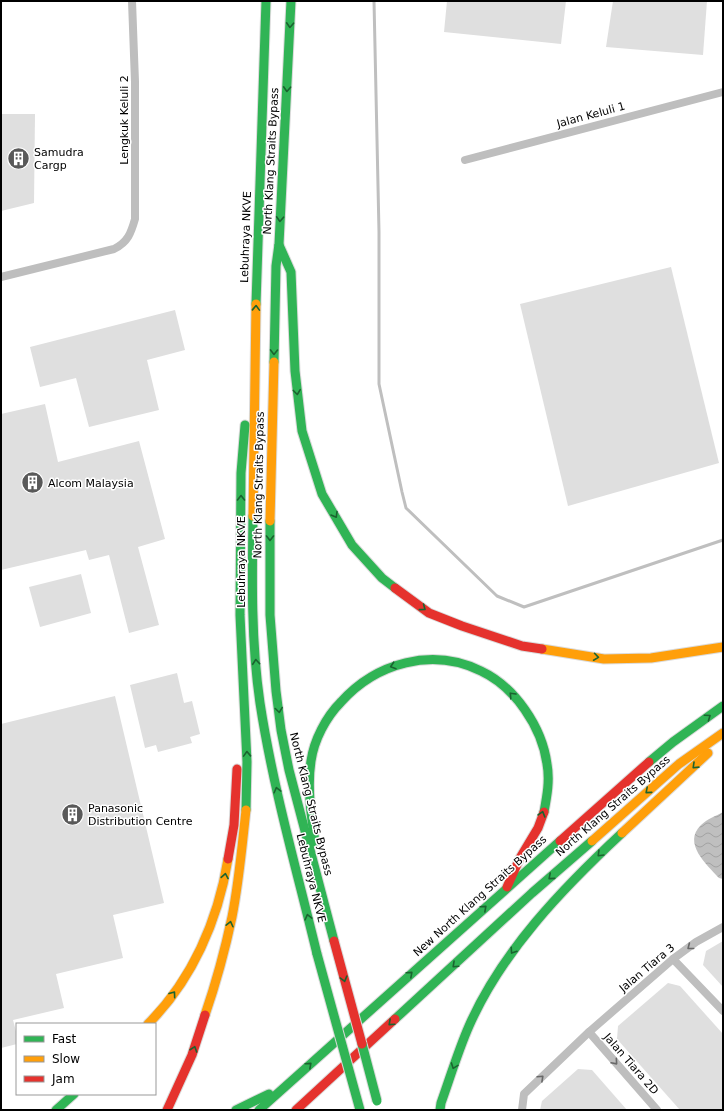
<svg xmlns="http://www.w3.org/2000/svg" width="724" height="1111" viewBox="0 0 724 1111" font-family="'DejaVu Sans',sans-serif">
<defs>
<pattern id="water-waves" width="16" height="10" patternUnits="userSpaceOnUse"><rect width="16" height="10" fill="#bfbfbf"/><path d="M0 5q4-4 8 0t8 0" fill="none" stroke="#a2a2a2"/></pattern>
</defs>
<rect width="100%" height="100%" fill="#fff"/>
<!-- water -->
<path fill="url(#water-waves)" d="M723 812V879L719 878C707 865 682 843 701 825 707 819 716 816 723 812Z"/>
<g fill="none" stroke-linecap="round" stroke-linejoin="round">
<!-- stream -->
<path stroke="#bfbfbf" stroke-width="3" d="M374 1 379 232V384L402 492 406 508 497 596 524 607 723 540"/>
</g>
<!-- building -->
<g fill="#dfdfdf">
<path d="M447 1H566L561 44 444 32Z"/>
<path d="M613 1H707L703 55 606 47Z"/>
<path d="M1 114H35L34 203 1 211Z"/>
<path d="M671 267 719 463 568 506 520 304Z"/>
<path d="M175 310 185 350 147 360 159 410 89 427 76 378 40 387 30 347Z"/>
<path d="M45 404 58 462 139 441 165 539 138 547 159 625 129 633 109 555 89 560 86 550 1 570V414Z"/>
<path d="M81 574 91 613 40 627 29 587Z"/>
<path d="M177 673 184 703 192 701 200 734 190 737 192 743 158 752 156 745 145 748 130 685Z"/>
<path d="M115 696 164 903 113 915 123 958 56 974 64 1008 13 1020 17 1035V1044L1 1048V724Z"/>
<path d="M723 941V987L703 965 706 951Z"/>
<path d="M668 983 680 986 723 1034V1110H680L617 1039 618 1026Z"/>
<path d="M578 1069 592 1070 627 1110H540L542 1101Z"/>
</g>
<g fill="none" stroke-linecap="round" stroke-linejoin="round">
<defs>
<g id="fast">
<path d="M279 245 291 272 295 371 302 431 322 494 352 545 382 578 395 588"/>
<path d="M256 304 266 1"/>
<path d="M274 362 276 266 279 244 291 1"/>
<path d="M245 425 241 473 240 615 247 762 246 810"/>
<path d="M253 516C252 578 251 642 260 703 273 788 297 871 317 954"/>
<path d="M270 521V615L276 691 281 730 289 770 334 941"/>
<path d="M649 762 673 742 723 706"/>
<path d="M315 842C311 816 307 787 311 761 314 740 326 717 341 702 376 663 432 647 481 671 515 687 542 727 547 764 550 780 547 796 544 812"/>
<path d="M395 1019 532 893 592 841"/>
<path d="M56 1110 74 1094"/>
<path d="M236 1110 269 1094"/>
<path d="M259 1110 560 841"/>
<path d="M440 1110 441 1103C450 1078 458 1051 469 1026 502 951 563 888 622 833"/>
</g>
<g id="slow">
<path d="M253 516 256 304"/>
<path d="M270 521 274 362"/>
<path d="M542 649 604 659 651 658 723 647"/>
<path d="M622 833 708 753"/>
<path d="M592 841 679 764 723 733"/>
<path d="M205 1015C216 983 225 950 232 917 239 882 242 846 246 810"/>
<path d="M148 1024C192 980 218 921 228 859"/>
</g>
<g id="jam">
<path d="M395 588 429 613 462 626 522 646 542 649"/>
<path d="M560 841 649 762"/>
<path d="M228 859 234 825 237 769"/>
<path d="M507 887 520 858 538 828 544 812"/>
<path d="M167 1110 192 1055 205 1015"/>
<path d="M296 1110 395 1019"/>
</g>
</defs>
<!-- fast casing -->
<use href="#fast" stroke="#dbdbdb" stroke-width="11"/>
<!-- slow casing -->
<use href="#slow" stroke="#dbdbdb" stroke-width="11"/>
<!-- jam casing -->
<use href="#jam" stroke="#dbdbdb" stroke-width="11"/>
<!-- street -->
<g stroke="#bebebe" stroke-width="8">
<path d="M465 160 723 92"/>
<path d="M1 277 114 249C128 242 131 233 135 219V82L132 1"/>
<path d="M673 959 723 1011"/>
<path d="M589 1032 657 1110"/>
<path d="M522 1110 524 1094 589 1032 673 959 696 942 723 927"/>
</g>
<!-- fast -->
<use href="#fast" stroke="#30b455" stroke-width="9"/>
<!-- slow -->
<use href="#slow" stroke="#ff9f0a" stroke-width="9"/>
<!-- jam -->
<use href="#jam" stroke="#e5322d" stroke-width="9"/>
<defs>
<g id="fast-bridge">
<path d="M317 954 360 1110"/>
<path d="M362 1044 377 1101"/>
</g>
<path id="jam-bridge" d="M334 941 362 1044"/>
</defs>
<!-- fast-bridge casing -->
<use href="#fast-bridge" stroke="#dbdbdb" stroke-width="11" stroke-linecap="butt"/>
<!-- jam-bridge casing -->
<use href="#jam-bridge" stroke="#dbdbdb" stroke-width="11" stroke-linecap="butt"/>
<!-- fast-bridge -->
<use href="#fast-bridge" stroke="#30b455" stroke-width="9"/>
<!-- jam-bridge -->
<use href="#jam-bridge" stroke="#e5322d" stroke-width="9"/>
</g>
<!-- one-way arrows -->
<defs><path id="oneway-chevron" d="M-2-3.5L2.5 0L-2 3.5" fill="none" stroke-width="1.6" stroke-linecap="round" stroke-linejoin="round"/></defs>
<g stroke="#1a632f">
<use href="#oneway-chevron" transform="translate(290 25) rotate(93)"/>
<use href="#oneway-chevron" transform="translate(287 89) rotate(93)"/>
<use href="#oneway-chevron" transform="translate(280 219) rotate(93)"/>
<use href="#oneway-chevron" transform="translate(256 308) rotate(-88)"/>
<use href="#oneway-chevron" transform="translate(274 352) rotate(91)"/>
<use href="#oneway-chevron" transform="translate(297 392) rotate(83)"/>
<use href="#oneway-chevron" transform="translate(241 498) rotate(-90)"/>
<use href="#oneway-chevron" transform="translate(335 515) rotate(59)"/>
<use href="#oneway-chevron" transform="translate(270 538) rotate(90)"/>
<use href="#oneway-chevron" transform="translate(423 608) rotate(37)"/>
<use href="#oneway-chevron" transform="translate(596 657) rotate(8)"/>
<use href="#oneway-chevron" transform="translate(256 662) rotate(-95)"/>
<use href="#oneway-chevron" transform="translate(393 666) rotate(162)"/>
<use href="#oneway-chevron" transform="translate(512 695) rotate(-133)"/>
<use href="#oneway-chevron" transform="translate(279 710) rotate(82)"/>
<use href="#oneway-chevron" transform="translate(708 717) rotate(-35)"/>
<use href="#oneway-chevron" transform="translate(247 754) rotate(-92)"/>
<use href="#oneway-chevron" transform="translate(695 766) rotate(136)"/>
<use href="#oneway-chevron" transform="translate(277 790) rotate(-104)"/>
<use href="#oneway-chevron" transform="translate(648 791) rotate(139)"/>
<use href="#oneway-chevron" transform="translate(542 814) rotate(-74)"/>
<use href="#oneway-chevron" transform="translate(600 854) rotate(135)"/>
<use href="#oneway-chevron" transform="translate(225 876) rotate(-80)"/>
<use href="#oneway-chevron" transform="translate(551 877) rotate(139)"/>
<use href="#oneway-chevron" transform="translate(484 908) rotate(-42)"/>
<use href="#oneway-chevron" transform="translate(308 917) rotate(-104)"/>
<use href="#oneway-chevron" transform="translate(230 924) rotate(-77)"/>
<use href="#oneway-chevron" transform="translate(513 951) rotate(124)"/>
<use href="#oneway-chevron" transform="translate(455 965) rotate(137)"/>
<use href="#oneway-chevron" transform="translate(410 974) rotate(-42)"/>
<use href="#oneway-chevron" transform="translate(344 979) rotate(75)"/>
<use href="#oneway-chevron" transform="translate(173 994) rotate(-54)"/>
<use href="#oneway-chevron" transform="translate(391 1023) rotate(138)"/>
<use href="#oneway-chevron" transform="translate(194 1049) rotate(-71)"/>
<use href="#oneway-chevron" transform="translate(309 1065) rotate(-42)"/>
<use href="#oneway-chevron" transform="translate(454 1066) rotate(110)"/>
</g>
<g stroke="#686868">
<use href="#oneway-chevron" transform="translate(690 947) rotate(142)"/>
<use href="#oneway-chevron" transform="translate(615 1062) rotate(49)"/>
<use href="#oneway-chevron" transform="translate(541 1078) rotate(-43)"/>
</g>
<!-- icons -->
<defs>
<symbol id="building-disc" viewBox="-11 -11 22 22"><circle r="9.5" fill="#595959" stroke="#fff"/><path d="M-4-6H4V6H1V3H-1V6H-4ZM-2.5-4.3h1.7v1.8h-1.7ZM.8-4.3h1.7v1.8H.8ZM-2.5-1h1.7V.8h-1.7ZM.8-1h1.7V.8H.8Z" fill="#fff"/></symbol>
</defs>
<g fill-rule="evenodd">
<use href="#building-disc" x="6" y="146" width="25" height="25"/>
<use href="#building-disc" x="20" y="470" width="25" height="25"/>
<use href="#building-disc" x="60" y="802" width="25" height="25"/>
</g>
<g text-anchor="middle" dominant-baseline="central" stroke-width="3" stroke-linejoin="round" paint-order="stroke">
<!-- street labels -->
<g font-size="11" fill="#000" stroke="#fff">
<text transform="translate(591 115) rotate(-15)">Jalan Keluli 1</text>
<text transform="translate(124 120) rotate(-90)">Lengkuk Keluli 2</text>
<text transform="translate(271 161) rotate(-87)">North Klang Straits Bypass</text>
<text transform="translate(246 237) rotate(-88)">Lebuhraya NKVE</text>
<text transform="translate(259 485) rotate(-89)">North Klang Straits Bypass</text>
<text transform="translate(241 562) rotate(-90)">Lebuhraya NKVE</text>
<text transform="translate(311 804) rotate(76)">North Klang Straits Bypass</text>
<text transform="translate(613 806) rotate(-41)">North Klang Straits Bypass</text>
<text transform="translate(311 878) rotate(76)">Lebuhraya NKVE</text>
<text transform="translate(480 896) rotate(-42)">New North Klang Straits Bypass</text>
<text transform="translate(647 968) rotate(-40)">Jalan Tiara 3</text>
<text transform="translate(631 1064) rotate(49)">Jalan Tiara 2D</text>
</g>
<!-- poi labels -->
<g font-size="11" fill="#000" stroke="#fff" text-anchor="start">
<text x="34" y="152">Samudra<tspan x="34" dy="13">Cargp</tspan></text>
<text x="48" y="483">Alcom Malaysia</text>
<text x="88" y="808">Panasonic<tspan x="88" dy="13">Distribution Centre</tspan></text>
</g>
</g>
<!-- border -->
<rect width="724" height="1111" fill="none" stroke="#000000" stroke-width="4"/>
<!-- legend -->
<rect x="16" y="1023" width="140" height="72" fill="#ffffff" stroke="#999999"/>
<rect x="24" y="1036" width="20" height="6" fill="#30b455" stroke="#999999"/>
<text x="52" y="1043" font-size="12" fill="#000000">Fast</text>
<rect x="24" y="1056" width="20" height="6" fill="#ff9f0a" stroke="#999999"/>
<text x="52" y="1063" font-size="12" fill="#000000">Slow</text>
<rect x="24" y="1076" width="20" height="6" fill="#e5322d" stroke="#999999"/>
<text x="52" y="1083" font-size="12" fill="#000000">Jam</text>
</svg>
